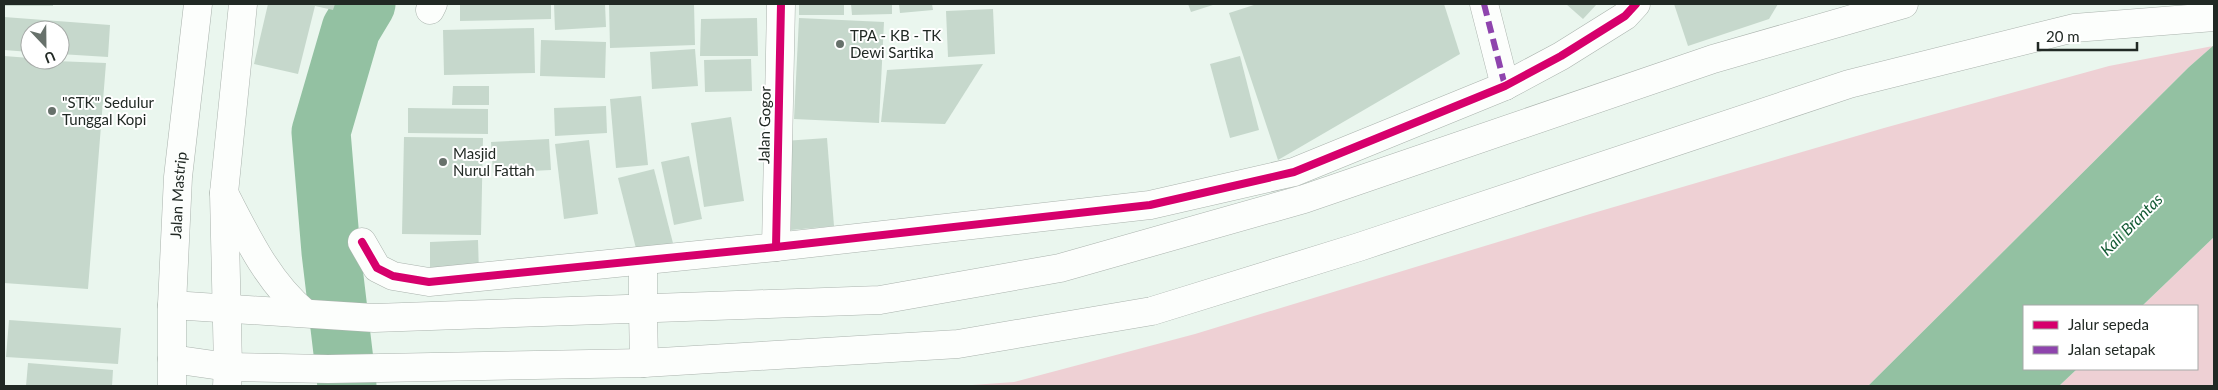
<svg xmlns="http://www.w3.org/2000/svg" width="2218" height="390" viewBox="0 0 2218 390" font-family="Lato,sans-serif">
<rect width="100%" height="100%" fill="#eaf6ee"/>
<!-- green -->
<g fill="#eed0d4">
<path d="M2213 46 2189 67 1868 386H958L1014 382 1195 334 1590 214 1884 128 2109 66Z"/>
<path d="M2214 237V386H2059L2077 369H2197V306H2142Z"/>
</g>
<!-- water -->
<path fill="#93c1a2" d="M2214 45V237L2142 306H2024V369H2077L2059 386H1868L2189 67Z"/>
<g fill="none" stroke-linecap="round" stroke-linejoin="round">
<!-- river -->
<path stroke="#93c1a2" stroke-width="59" d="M347 386 331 252 321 132 351 29 366 4"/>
</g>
<!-- building -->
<g fill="#c6d8cc">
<rect x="4" y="4" width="49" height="2"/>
<path d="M268 4H335L333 10 315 6 298 74 254 64Z"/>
<path d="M460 4H551V19L460 21Z"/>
<path d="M554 4H605L606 27 555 30Z"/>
<path d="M609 4H694L695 45 610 48Z"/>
<rect x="799" y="4" width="45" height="11"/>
<path d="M851 4H892V14L852 15Z"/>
<path d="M899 4H932L933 10 900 13Z"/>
<path d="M1188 4H1216L1191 12Z"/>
<path d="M1257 4H1444L1460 54 1278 160 1229 13Z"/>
<path d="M1566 4H1597L1583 19Z"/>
<path d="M1674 4H1778L1769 19 1688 46Z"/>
<path d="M993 9 995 54 948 57 946 11Z"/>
<path d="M4 17 110 25 108 57 60 54V30H30V52L4 50Z"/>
<path d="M757 18 758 56H700L701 19Z"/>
<path d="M799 18 884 22 879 123 794 119Z"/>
<path d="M534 28 535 73 444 75 443 30Z"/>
<path d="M541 40 606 42 605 78 540 76Z"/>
<path d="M695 49 698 86 652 89 650 52Z"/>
<path d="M4 56 30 58V60L106 63 88 289 4 283Z"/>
<path d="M1240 56 1259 130 1230 138 1210 64Z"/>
<path d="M751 59 752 91 705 92 704 60Z"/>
<path d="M983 64 945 124 881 122 887 70Z"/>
<path d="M453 86H489V105H452Z"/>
<path d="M641 96 648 165 616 168 610 99Z"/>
<path d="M606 106 607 133 555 136 554 108Z"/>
<path d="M408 108 488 109V134L408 133Z"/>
<path d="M731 117 744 201 704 207 691 123Z"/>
<path d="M404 137 483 138 481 235 402 234Z"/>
<path d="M827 138 834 226 791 230 784 141Z"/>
<path d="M549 139 551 170 493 173 491 142Z"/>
<path d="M589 140 598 214 564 219 555 144Z"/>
<path d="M689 156 702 219 674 225 661 162Z"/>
<path d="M654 169 675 251 639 260 618 178Z"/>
<path d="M478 240 479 274 430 276V242Z"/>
<path d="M9 320 121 328 118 364 6 357Z"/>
<path d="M28 363 113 370 112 386H26Z"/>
</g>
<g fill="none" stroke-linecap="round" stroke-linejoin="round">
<defs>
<g id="minor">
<path d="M1484 4 1505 86"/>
<path d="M430 10 433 4"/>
<path d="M362 242 377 268 393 276 429 282 776 247 1150 205 1294 172 1505 86 1561 56 1625 16 1636 4"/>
<path d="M776 247 781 4"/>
<path d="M643 310V261"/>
</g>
<g id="major">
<path id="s1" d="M172 386V305L178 177 198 4"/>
<path d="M227 386 228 367 224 193 243 4"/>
</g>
<g id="highway">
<path d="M224 193C247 237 267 281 305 313"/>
<path d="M172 305 374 318 880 300 1060 268 1304 199 1713 59 1904 4"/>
<path d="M643 310 644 363"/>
<path d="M172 359 228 367 328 369 644 363 958 344 1152 311 1359 247 1849 84 2074 28 2214 17"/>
</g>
</defs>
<!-- minor casing -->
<use href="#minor" stroke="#aab3ad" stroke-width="29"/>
<!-- major casing -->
<use href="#major" stroke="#aab3ad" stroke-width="29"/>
<!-- highway casing -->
<use href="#highway" stroke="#aab3ad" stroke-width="29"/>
<!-- minor -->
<use href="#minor" stroke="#fcfefc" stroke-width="28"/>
<!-- major -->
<use href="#major" stroke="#fcfefc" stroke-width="28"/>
<!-- highway -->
<use href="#highway" stroke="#fcfefc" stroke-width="28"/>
<!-- quiet -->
<path stroke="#8e44ad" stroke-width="6" stroke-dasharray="12 6" stroke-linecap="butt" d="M1484 4 1505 86"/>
<defs>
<g id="cycleway">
<path d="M362 242 377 268 393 276 429 282 776 247 1150 205 1294 172 1505 86 1561 56 1625 16 1636 4"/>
<path d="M776 247 781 4"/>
</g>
</defs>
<!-- cycleway casing -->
<use href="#cycleway" stroke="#fff" stroke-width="11"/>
<!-- cycleway -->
<use href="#cycleway" stroke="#d6006c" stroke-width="8"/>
</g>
<!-- markers -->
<g fill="#67716b" stroke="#fff" stroke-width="2">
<circle cx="840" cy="44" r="5"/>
<circle cx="52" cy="111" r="5"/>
<circle cx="443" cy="162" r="5"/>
</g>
<g text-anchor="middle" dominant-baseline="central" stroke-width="4" stroke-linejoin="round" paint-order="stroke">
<!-- poi labels -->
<g font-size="15" fill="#212924" stroke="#fff" text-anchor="start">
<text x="850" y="35">TPA - KB - TK<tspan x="850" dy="17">Dewi Sartika</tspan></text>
<text x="62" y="102">"STK" Sedulur<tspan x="62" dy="17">Tunggal Kopi</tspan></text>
<text x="453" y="153">Masjid<tspan x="453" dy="17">Nurul Fattah</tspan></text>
</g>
<!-- street labels -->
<g font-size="15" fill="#212924" stroke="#fff">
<text transform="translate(764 125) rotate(-89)">Jalan Gogor</text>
<text stroke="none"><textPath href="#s1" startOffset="191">Jalan Mastrip</textPath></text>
</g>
<!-- water labels -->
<g font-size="16" font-style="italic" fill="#135a34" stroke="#fff">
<text transform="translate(2131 224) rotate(-45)">Kali Brantas</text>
</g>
</g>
<!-- border -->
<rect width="2218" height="390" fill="none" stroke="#212924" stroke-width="10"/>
<!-- legend -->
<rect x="2023" y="305" width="175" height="65" fill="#ffffff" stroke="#a6a9a7"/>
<rect x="2033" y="321" width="25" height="8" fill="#d6006c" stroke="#a6a9a7"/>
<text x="2068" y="330" font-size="15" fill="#212924">Jalur sepeda</text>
<rect x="2033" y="346" width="25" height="8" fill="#8e44ad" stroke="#a6a9a7"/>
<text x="2068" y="355" font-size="15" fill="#212924">Jalan setapak</text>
<!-- north arrow -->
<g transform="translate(45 45) rotate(158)"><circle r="24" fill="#ffffff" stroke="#a6a9a7"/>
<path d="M0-4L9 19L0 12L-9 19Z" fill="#67716b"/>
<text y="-8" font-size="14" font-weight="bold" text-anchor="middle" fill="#212924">U</text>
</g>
<!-- scale -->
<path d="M2038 42v8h99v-8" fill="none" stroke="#212924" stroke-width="2.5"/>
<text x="2046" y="42" font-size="15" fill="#212924" stroke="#ffffff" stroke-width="4" paint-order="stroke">20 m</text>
</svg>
